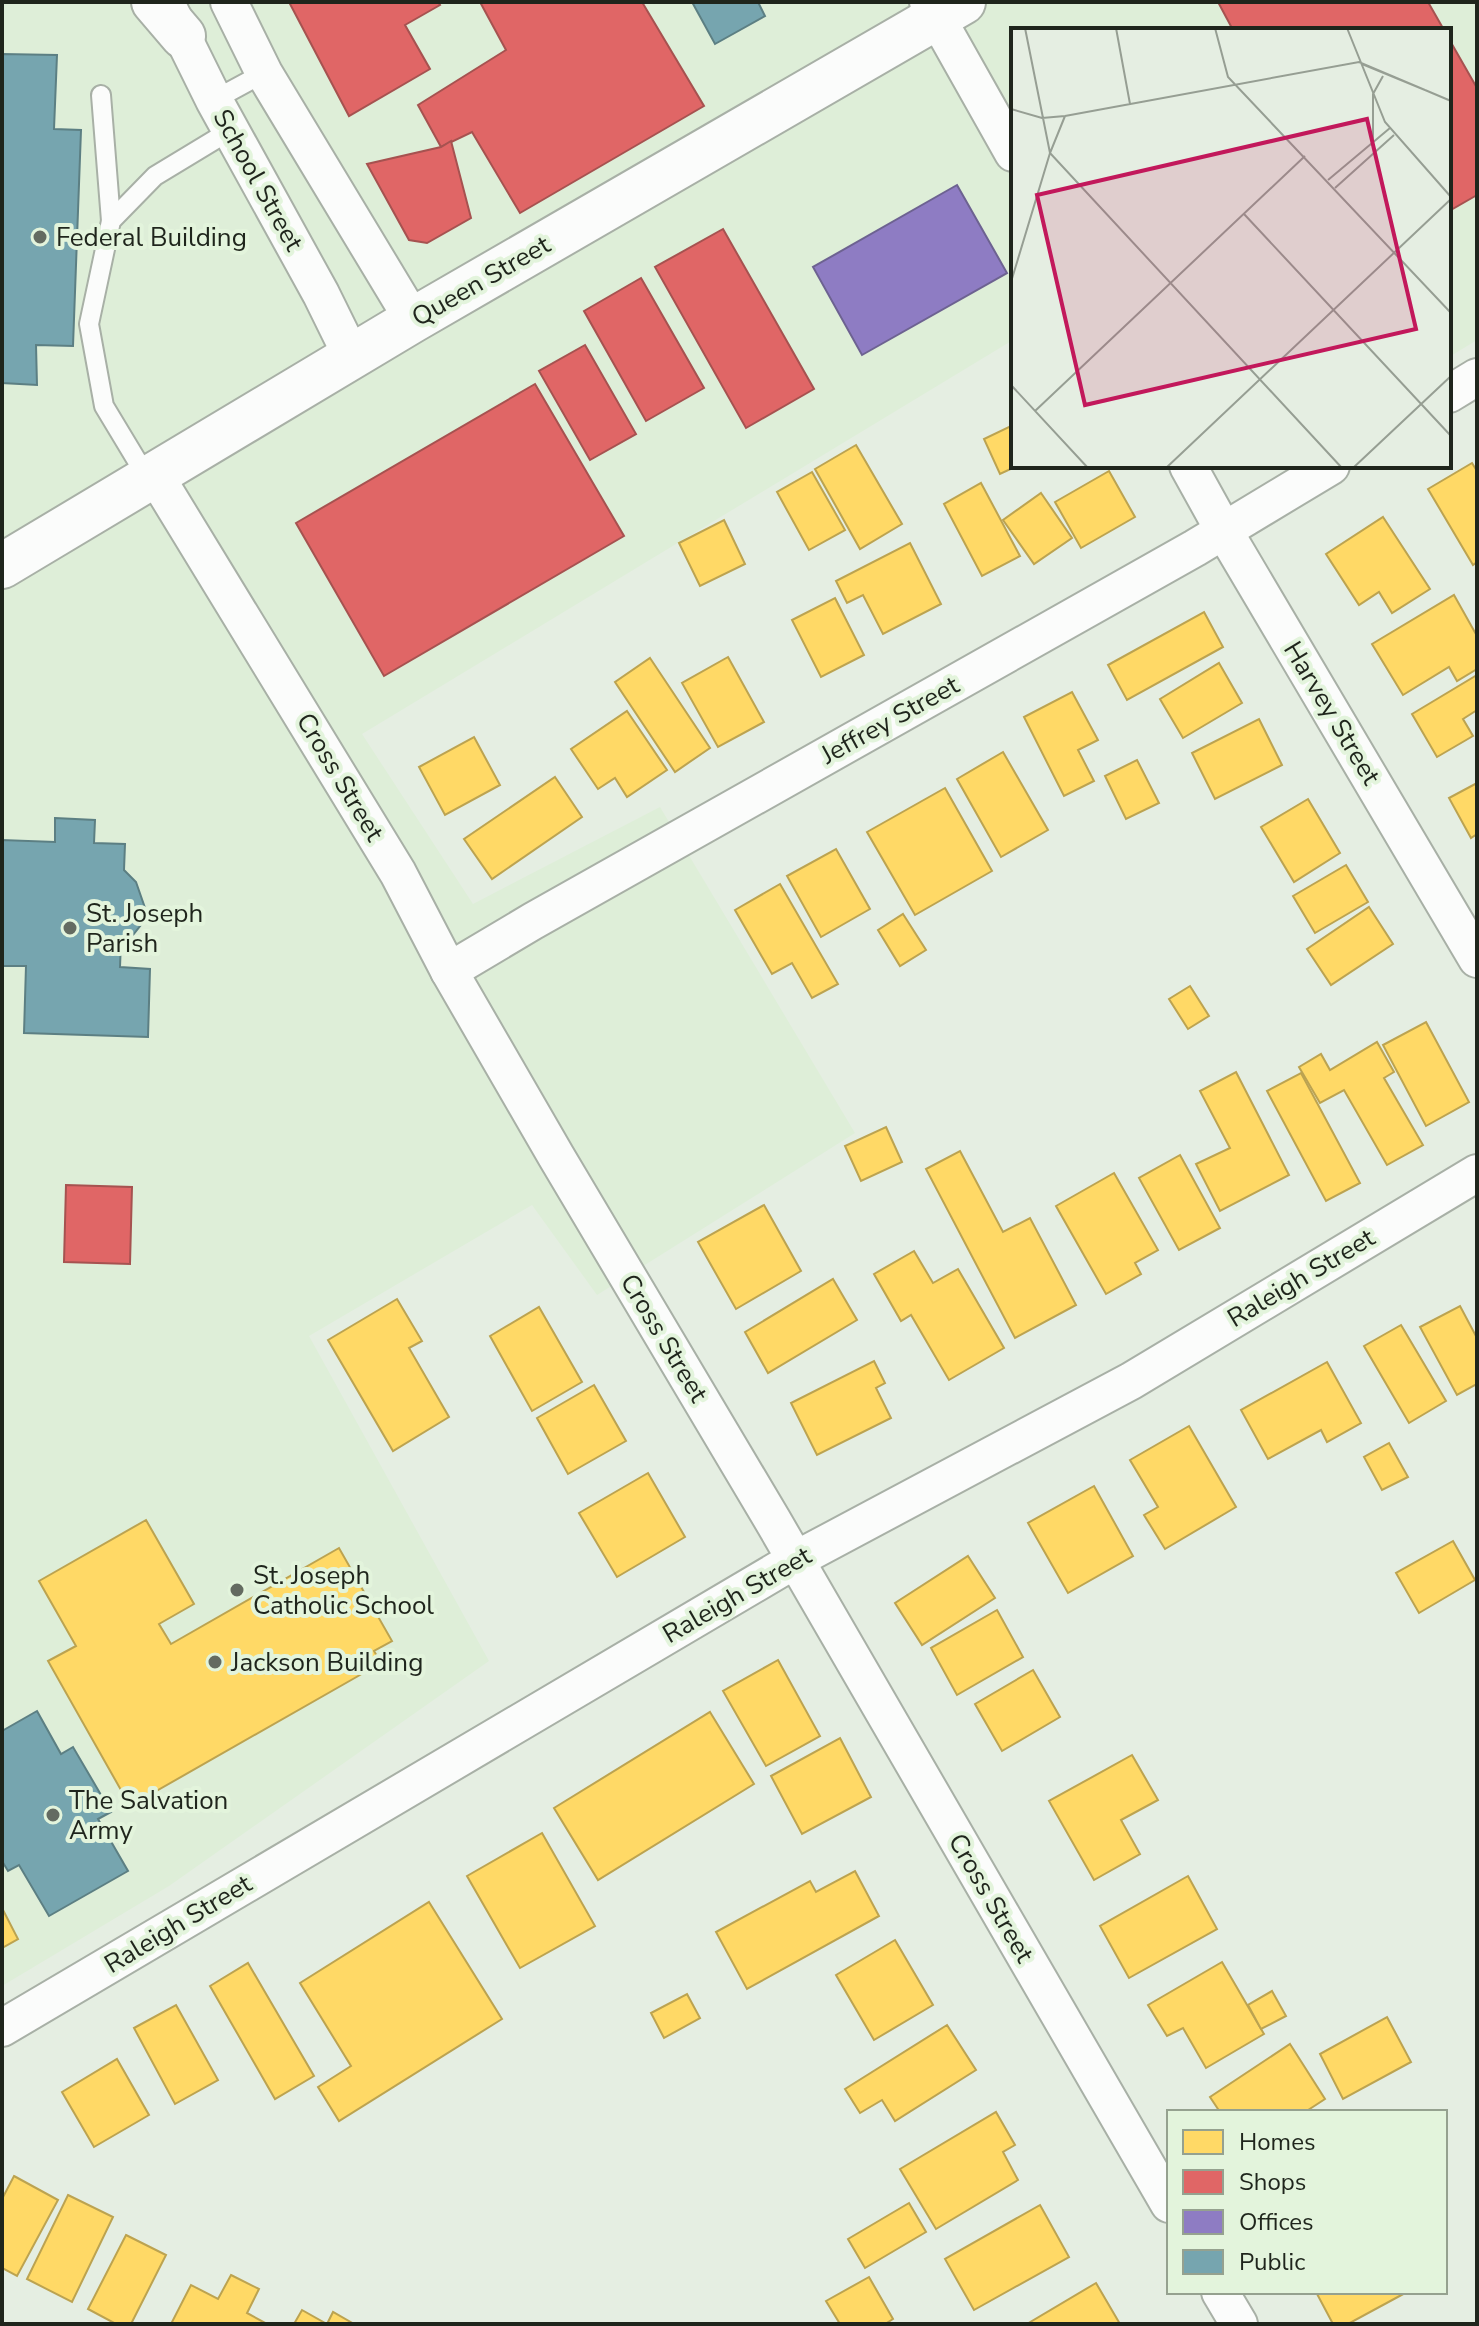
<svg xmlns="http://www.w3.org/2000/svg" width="1479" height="2326" viewBox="0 0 1479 2326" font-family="'Nunito Sans',sans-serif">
<rect width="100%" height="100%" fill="#e5eee2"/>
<!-- built -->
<path fill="#deeed8" d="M2 2H1477V340L1449 357V30H1013V340L362 734 473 904 660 807 855 1133 597 1295 532 1205 309 1336 489 1661 169 1886 2 1986Z"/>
<!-- homes -->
<g fill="#ffd966" stroke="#bca350" stroke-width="2">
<path d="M1013 425V466H1017L1000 474 984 439Z"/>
<path d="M856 445 902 524 860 549 815 469Z"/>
<path d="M1472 463 1477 471V562L1473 565 1428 489Z"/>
<path d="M1109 471 1135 517 1081 548 1055 502Z"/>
<path d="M812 472 845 530 809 550 777 492Z"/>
<path d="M981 483 1020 556 982 576 944 504Z"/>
<path d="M1041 493 1072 538 1034 564 1003 520Z"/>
<path d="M1383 517 1430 589 1392 613 1379 592 1359 605 1326 554Z"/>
<path d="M724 520 745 564 700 586 679 543Z"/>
<path d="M910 543 941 604 883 634 863 595 847 603 836 581Z"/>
<path d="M1454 595 1477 636V669L1457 681 1449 667 1403 695 1372 644Z"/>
<path d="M835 598 864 655 821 677 792 620Z"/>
<path d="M1204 612 1223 647 1127 700 1108 665Z"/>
<path d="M728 657 764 722 718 747 682 683Z"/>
<path d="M650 658 710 748 675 772 615 682Z"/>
<path d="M1219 663 1242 703 1183 738 1160 699Z"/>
<path d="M1477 675V710L1463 719 1473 736 1437 757 1412 714Z"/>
<path d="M1072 692 1098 740 1078 750 1094 781 1064 796 1024 717Z"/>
<path d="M627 711 667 770 627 797 615 778 598 789 571 749Z"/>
<path d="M1259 719 1282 765 1215 799 1192 753Z"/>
<path d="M474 737 500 785 445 815 419 767Z"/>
<path d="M1003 752 1048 830 1001 857 957 779Z"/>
<path d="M1137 760 1159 803 1126 819 1105 776Z"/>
<path d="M555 777 582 817 492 879 464 839Z"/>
<path d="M1477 783V834L1471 838 1449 798Z"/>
<path d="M945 788 992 871 915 915 867 832Z"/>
<path d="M1308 799 1340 853 1294 882 1261 827Z"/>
<path d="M836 849 870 909 821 937 787 876Z"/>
<path d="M1346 865 1368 902 1315 933 1293 896Z"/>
<path d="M780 884 838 984 812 998 792 963 772 974 735 910Z"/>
<path d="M1369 907 1393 944 1331 985 1307 949Z"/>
<path d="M903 914 926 950 900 966 878 930Z"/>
<path d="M1190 986 1209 1016 1188 1029 1169 999Z"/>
<path d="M1426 1022 1469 1102 1426 1126 1383 1045Z"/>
<path d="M1377 1042 1394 1072 1384 1078 1423 1145 1387 1165 1344 1090 1320 1103 1299 1067 1321 1054 1330 1070Z"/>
<path d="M1236 1072 1289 1175 1220 1211 1196 1164 1230 1148 1200 1091Z"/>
<path d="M1301 1073 1360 1183 1326 1201 1267 1091Z"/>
<path d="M886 1127 902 1162 861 1181 845 1146Z"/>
<path d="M960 1151 1003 1232 1030 1218 1076 1305 1015 1338 926 1169Z"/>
<path d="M1180 1155 1220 1228 1179 1250 1139 1178Z"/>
<path d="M1114 1173 1158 1250 1135 1263 1141 1274 1106 1294 1056 1206Z"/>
<path d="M764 1205 801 1271 736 1309 698 1242Z"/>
<path d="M914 1251 933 1283 958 1269 1004 1348 949 1380 911 1315 901 1321 874 1274Z"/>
<path d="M833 1279 857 1320 768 1373 745 1332Z"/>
<path d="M397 1299 422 1341 409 1348 449 1417 393 1451 328 1340Z"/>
<path d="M1460 1306 1477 1338V1384L1457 1395 1420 1327Z"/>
<path d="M539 1307 582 1382 532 1411 490 1336Z"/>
<path d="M1401 1325 1446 1401 1409 1423 1364 1346Z"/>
<path d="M874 1361 885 1383 876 1388 891 1418 817 1455 791 1403Z"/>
<path d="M1327 1362 1361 1423 1327 1442 1321 1430 1268 1459 1241 1410Z"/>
<path d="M594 1385 626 1441 568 1474 537 1418Z"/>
<path d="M1189 1426 1236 1507 1165 1549 1144 1515 1158 1507 1130 1460Z"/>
<path d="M1389 1443 1408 1477 1382 1490 1364 1457Z"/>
<path d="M648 1473 685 1537 617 1577 579 1513Z"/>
<path d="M1094 1486 1133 1556 1068 1593 1028 1523Z"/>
<path d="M146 1520 194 1604 159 1624 171 1644 339 1548 392 1641 374 1651 381 1663 130 1806 48 1661 76 1646 39 1581Z"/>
<path d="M1453 1541 1475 1580 1419 1613 1396 1573Z"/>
<path d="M968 1556 995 1598 922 1645 895 1603Z"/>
<path d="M997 1610 1023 1657 957 1695 931 1648Z"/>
<path d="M778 1660 820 1736 766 1766 723 1691Z"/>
<path d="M1033 1670 1060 1717 1002 1751 975 1704Z"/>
<path d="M710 1712 754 1784 598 1880 554 1808Z"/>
<path d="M840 1738 871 1797 802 1834 771 1776Z"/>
<path d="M1132 1755 1158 1800 1121 1820 1140 1854 1094 1880 1049 1801Z"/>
<path d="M542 1833 595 1926 520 1968 467 1876Z"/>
<path d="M855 1871 879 1916 747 1989 716 1932 810 1881 816 1892Z"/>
<path d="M1188 1876 1217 1929 1129 1978 1100 1926Z"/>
<path d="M429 1902 502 2019 339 2121 318 2087 351 2066 300 1983Z"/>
<path d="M2 1908 18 1939 2 1948Z"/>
<path d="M895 1940 933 2005 874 2040 836 1975Z"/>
<path d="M1222 1962 1264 2034 1206 2068 1183 2028 1167 2036 1148 2005Z"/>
<path d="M248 1963 314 2076 275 2099 210 1986Z"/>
<path d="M1272 1991 1286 2016 1261 2029 1248 2005Z"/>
<path d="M687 1994 700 2018 664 2038 651 2013Z"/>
<path d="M176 2005 218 2080 175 2104 134 2028Z"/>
<path d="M1387 2017 1411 2062 1343 2099 1320 2054Z"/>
<path d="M947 2025 976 2070 895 2121 882 2100 860 2113 845 2089Z"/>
<path d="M1290 2044 1325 2099 1305 2112H1220L1210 2097Z"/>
<path d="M117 2059 149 2115 94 2147 62 2092Z"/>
<path d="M996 2112 1015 2145 1003 2152 1018 2180 936 2229 900 2169Z"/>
<path d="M14 2176 58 2200 17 2276 2 2268V2199Z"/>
<path d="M68 2195 113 2217 72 2302 27 2279Z"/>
<path d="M909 2203 926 2232 865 2268 848 2239Z"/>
<path d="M1040 2205 1069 2257 974 2310 945 2259Z"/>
<path d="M126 2235 166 2255 131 2324H116L88 2309Z"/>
<path d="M231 2275 259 2289 247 2313 267 2324H171L191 2285 218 2299Z"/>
<path d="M869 2277 893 2319 885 2324H840L826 2301Z"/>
<path d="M1096 2283 1120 2324H1027Z"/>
<path d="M1316 2292H1407L1348 2324H1333Z"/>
<path d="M302 2310 327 2324 333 2312 354 2324H294Z"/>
</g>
<!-- shops -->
<g fill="#e06666" stroke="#a65250" stroke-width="2">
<path d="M289 2H438L440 5 405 25 430 69 349 116Z"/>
<path d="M480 2H642L704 106 520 213 472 132 441 147 418 105 506 50Z"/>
<path d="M1218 2H1428L1444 30H1233Z"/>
<path d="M1449 39 1477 88V195L1449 211Z"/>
<path d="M451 141 471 218 427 243 409 240 367 164 441 147Z"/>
<path d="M723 229 814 389 746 428 655 267Z"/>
<path d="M641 278 704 388 646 421 584 311Z"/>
<path d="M585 345 636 434 590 460 539 371Z"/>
<path d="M535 384 624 536 384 676 296 523Z"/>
<path d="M66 1185 132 1187 130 1264 64 1262Z"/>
</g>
<!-- offices -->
<path fill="#8e7cc3" stroke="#6d6291" stroke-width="2" d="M957 185 1007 273 862 355 813 267Z"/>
<!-- public -->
<g fill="#76a5af" stroke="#5c7f83" stroke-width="2">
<path d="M692 2H758L765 16 715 44Z"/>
<path d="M2 54 57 55 54 129 81 130 73 346 36 345 37 385 2 383Z"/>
<path d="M55 818 95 820 94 843 125 844 124 870 136 882 145 908 144 921 133 935 121 941 120 967 150 969 148 1037 24 1033 26 966H2V840L55 842Z"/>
<path d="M37 1711 61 1754 73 1747 111 1812 98 1819 128 1871 49 1916 19 1865 8 1871 2 1861V1731Z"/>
</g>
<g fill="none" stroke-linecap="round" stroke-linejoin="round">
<defs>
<g id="lane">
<path d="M101 95 111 221"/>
<path d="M214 100 264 73"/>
<path d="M148 479 104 406 89 324 111 221 155 176 231 130"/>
</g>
<g id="street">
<path d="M229 2 264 73 413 320"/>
<path d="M928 2 1013 153"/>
<path d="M170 11 214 100 321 294 352 357"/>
<path d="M1449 394 1477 377"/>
<path d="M1188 466 1224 531 1477 959"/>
<path d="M155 475 398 873 449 971 556 1156 773 1521 1169 2204"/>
<path d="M449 971 533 921 1195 548 1331 466"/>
<path d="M2 2028 795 1560 1131 1381 1477 1173"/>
<path d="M1220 2292 1239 2324"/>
</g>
<g id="secondary">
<path d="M154 2 183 36"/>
<path d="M2 566 413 320 963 2"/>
</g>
</defs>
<!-- lane casing -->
<use href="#lane" stroke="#a8b0a6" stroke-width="22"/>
<!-- street casing -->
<use href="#street" stroke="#a8b0a6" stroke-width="40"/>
<!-- secondary casing -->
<use href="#secondary" stroke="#a8b0a6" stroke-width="48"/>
<!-- lane -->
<use href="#lane" stroke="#fbfcfb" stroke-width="18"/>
<!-- street -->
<use href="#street" stroke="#fbfcfb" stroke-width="36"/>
<!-- secondary -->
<use href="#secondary" stroke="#fbfcfb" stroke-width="44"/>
</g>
<!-- markers -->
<g fill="#646b61" stroke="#e3f4dc" stroke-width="3">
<circle cx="40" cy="237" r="8"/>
<circle cx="70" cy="928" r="8"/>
<circle cx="237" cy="1590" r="8"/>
<circle cx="215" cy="1662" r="8"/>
<circle cx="53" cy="1815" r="8"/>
</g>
<g text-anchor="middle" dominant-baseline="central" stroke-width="8" stroke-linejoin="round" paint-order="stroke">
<!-- street labels -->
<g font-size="26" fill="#1f251c" stroke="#e3f4dc">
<text transform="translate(258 180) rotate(61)">School Street</text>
<text transform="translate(481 281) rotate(-30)">Queen Street</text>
<text transform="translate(1332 713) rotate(59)">Harvey Street</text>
<text transform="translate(890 720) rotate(-29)">Jeffrey Street</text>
<text transform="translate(340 777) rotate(59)">Cross Street</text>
<text transform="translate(1301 1278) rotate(-31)">Raleigh Street</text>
<text transform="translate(664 1338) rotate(59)">Cross Street</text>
<text transform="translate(737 1595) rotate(-30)">Raleigh Street</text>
<text transform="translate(991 1898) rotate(60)">Cross Street</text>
<text transform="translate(178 1924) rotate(-31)">Raleigh Street</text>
</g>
<!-- poi labels -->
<g font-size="26" fill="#1f251c" stroke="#e3f4dc" text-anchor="start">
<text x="56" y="237">Federal Building</text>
<text x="86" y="913">St. Joseph<tspan x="86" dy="30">Parish</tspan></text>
<text x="253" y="1575">St. Joseph<tspan x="253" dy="30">Catholic School</tspan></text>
<text x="231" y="1662">Jackson Building</text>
<text x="69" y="1800">The Salvation<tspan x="69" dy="30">Army</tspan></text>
</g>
</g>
<!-- overview -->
<g transform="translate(1011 28)">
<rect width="440" height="440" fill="#e5eee2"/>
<path fill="none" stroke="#969e93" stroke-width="2" d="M105 0 119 76M204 0 217 49 440 285M336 0 374 94 440 169M351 36 414 62M0 81 31 90 54 88 348 34 440 73M54 88 39 125 331 440M362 112V66L372 48M317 152 379 100M324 160 383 107M233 186 440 408M0 254 39 125 14 0M0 357 77 440M24 383 294 128M155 440 440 171M342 440 440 348"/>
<path fill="#c2185b" fill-opacity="0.15" stroke="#c2185b" stroke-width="4" d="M356 91 405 301 74 377 26 167Z"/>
<rect width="440" height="440" fill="none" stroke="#1f251c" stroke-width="4"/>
</g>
<!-- border -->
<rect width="1479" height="2326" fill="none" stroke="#1f251c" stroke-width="8"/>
<!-- legend -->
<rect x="1167" y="2110" width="280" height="184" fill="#e3f4dc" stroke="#95a18f" stroke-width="2"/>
<rect x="1183" y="2130" width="40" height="24" fill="#ffd966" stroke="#95a18f" stroke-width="2"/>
<text x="1239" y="2150" font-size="24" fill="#1f251c">Homes</text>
<rect x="1183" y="2170" width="40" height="24" fill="#e06666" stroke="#95a18f" stroke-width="2"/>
<text x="1239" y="2190" font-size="24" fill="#1f251c">Shops</text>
<rect x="1183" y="2210" width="40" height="24" fill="#8e7cc3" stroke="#95a18f" stroke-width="2"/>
<text x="1239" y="2230" font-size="24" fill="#1f251c">Offices</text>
<rect x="1183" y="2250" width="40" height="24" fill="#76a5af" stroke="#95a18f" stroke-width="2"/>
<text x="1239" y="2270" font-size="24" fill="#1f251c">Public</text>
</svg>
